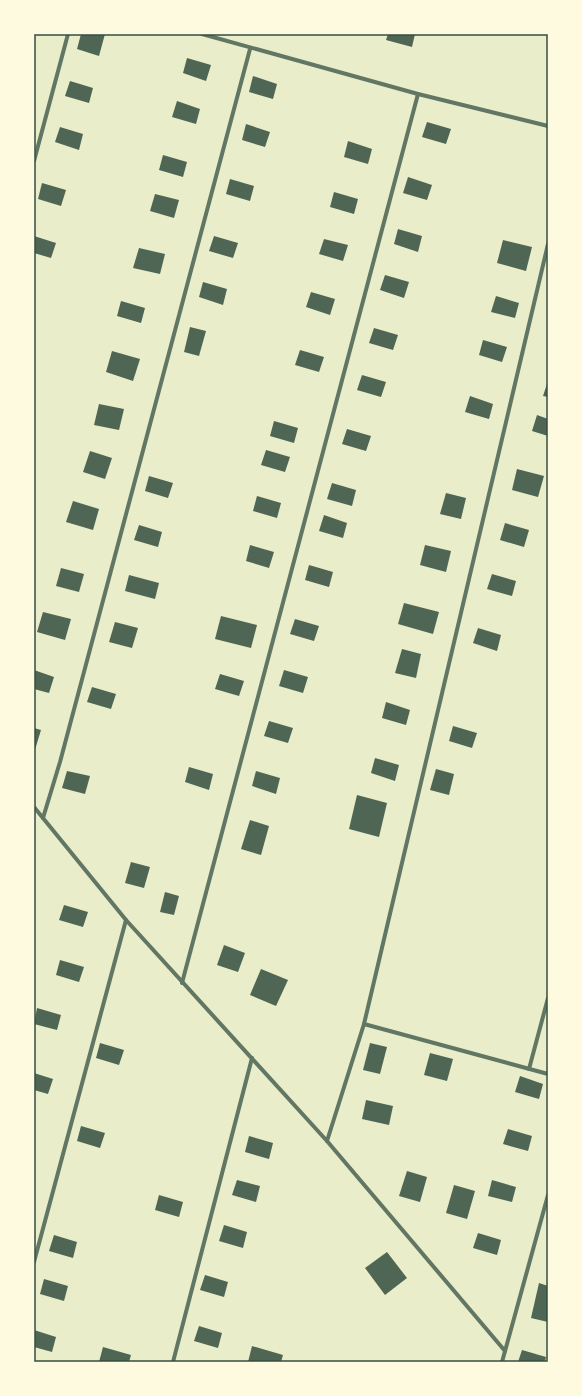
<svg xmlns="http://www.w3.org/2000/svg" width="582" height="1396" viewBox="0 0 582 1396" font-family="'Roboto Condensed',sans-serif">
<rect width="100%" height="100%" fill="#e9edc9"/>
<!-- building -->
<g fill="#4f6655">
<path d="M81 34H105L99 56 77 49Z"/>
<path d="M388 34H415L412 47 386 40Z"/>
<path d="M187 58 211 65 206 81 183 73Z"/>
<path d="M253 76 277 84 273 99 249 92Z"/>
<path d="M70 81 93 88 89 103 65 96Z"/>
<path d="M177 101 200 109 196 124 172 117Z"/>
<path d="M427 122 451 129 446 144 422 137Z"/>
<path d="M246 124 270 132 265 147 242 140Z"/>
<path d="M60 127 83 134 79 150 55 142Z"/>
<path d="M348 141 372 149 368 164 344 157Z"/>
<path d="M163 155 187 162 183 177 159 170Z"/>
<path d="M408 177 432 185 427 200 403 193Z"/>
<path d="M230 179 254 186 250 201 226 194Z"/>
<path d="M42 183 66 190 61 206 38 199Z"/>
<path d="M334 192 358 199 354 214 330 207Z"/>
<path d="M155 194 179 200 174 218 150 211Z"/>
<path d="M398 229 422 236 418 252 394 244Z"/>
<path d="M34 236 56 243 51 258 34 253Z"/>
<path d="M214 236 238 243 233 258 209 251Z"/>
<path d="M324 239 348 245 343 261 319 254Z"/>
<path d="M503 240 532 247 526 271 497 263Z"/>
<path d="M139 248 165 254 160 274 133 268Z"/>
<path d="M385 275 409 282 404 298 380 290Z"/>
<path d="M203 282 227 289 223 305 199 297Z"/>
<path d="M311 292 335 299 330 315 306 307Z"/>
<path d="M496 296 519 303 515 318 491 312Z"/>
<path d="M121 301 145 308 141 323 117 316Z"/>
<path d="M190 327 206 331 199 356 184 352Z"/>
<path d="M374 328 398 335 393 350 369 343Z"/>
<path d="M483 340 507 347 502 362 479 355Z"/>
<path d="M300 350 324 357 319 372 295 365Z"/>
<path d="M112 351 140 359 133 381 106 372Z"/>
<path d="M362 375 386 382 381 397 357 390Z"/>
<path d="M548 381V397L543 396Z"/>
<path d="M470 396 493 404 489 419 465 412Z"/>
<path d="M99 404 124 409 119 430 94 425Z"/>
<path d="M537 415 548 419V436L532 431Z"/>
<path d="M274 421 298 428 294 443 270 436Z"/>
<path d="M347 429 371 436 366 451 342 444Z"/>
<path d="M266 450 290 457 285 472 261 465Z"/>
<path d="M90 451 112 458 105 479 83 472Z"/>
<path d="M517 469 544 476 538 497 512 490Z"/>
<path d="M149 476 173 483 168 498 145 491Z"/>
<path d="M332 483 356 490 352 506 327 499Z"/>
<path d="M446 493 466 498 461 519 440 514Z"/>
<path d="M257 496 281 503 277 518 253 511Z"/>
<path d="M73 501 99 509 93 530 66 522Z"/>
<path d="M324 515 347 523 343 538 319 531Z"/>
<path d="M505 523 529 530 524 547 500 540Z"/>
<path d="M139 525 162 532 158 547 134 540Z"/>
<path d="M250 545 274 552 269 568 246 561Z"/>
<path d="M425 545 451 551 446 572 420 565Z"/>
<path d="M309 565 333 572 329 587 305 580Z"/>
<path d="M61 568 84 574 79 592 56 586Z"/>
<path d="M492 574 516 581 512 596 487 589Z"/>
<path d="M129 575 159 583 155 599 125 591Z"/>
<path d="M404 603 439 612 433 634 398 624Z"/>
<path d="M43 612 71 619 65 640 37 632Z"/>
<path d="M221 616 257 625 251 648 215 639Z"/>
<path d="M295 619 319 626 314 641 290 634Z"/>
<path d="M115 622 138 628 132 648 109 642Z"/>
<path d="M478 628 501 635 497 651 473 643Z"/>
<path d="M402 649 421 654 416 678 395 673Z"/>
<path d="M34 670 54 677 49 693 34 689Z"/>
<path d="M284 670 308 677 303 693 279 686Z"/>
<path d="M220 674 244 681 239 696 215 689Z"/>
<path d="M92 687 116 694 111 709 87 702Z"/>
<path d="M386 702 410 710 406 725 382 718Z"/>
<path d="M269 721 293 728 288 743 264 736Z"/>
<path d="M453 726 477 733 472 748 449 741Z"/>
<path d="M34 728 41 730 34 753Z"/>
<path d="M375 758 399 765 395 781 371 773Z"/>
<path d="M189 767 213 774 209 790 185 782Z"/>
<path d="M436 769 454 774 449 795 430 790Z"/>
<path d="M67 771 90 776 85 794 62 788Z"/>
<path d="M256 771 280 778 276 794 252 786Z"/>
<path d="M357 795 387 803 379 837 349 829Z"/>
<path d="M250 820 269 826 261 855 241 849Z"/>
<path d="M131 862 150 867 144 888 125 883Z"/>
<path d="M165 892 179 896 174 915 160 912Z"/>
<path d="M64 905 88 912 83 927 59 920Z"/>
<path d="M224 945 245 953 238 972 217 965Z"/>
<path d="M60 960 84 967 79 982 56 975Z"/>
<path d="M261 969 288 980 276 1006 250 995Z"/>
<path d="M37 1008 61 1015 57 1030 34 1024Z"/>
<path d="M100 1043 124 1050 119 1065 96 1058Z"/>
<path d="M370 1043 387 1047 380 1074 363 1070Z"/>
<path d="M430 1053 453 1059 447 1081 424 1075Z"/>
<path d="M34 1073 53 1079 48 1094 34 1090Z"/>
<path d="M520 1076 543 1084 539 1099 515 1092Z"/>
<path d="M366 1100 393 1106 389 1125 362 1119Z"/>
<path d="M81 1126 105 1133 100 1148 77 1141Z"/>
<path d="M508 1129 532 1136 528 1151 503 1144Z"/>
<path d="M249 1136 273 1143 269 1159 245 1152Z"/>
<path d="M407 1171 427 1177 420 1202 399 1196Z"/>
<path d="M237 1180 260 1186 256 1202 232 1195Z"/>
<path d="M492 1180 516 1187 512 1202 488 1196Z"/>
<path d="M454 1185 475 1191 467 1219 446 1213Z"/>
<path d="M159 1195 183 1202 179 1217 155 1210Z"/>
<path d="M224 1225 247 1232 243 1248 219 1241Z"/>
<path d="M478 1233 501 1240 497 1255 473 1248Z"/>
<path d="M54 1235 77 1242 73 1258 49 1251Z"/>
<path d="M387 1252 407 1278 385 1295 365 1268Z"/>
<path d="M205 1275 228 1282 224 1297 200 1290Z"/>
<path d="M44 1279 68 1286 64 1301 40 1294Z"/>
<path d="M539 1283 548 1286V1322L531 1318Z"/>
<path d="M199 1326 222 1333 218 1348 194 1341Z"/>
<path d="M34 1330 56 1337 52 1352 34 1347Z"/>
<path d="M252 1346 283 1355 281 1362H248Z"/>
<path d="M103 1347 131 1355 129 1362H99Z"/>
<path d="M522 1350 546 1357 545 1362H518Z"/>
</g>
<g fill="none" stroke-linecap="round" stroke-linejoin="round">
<!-- minor -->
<g stroke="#617663" stroke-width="4">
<path d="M202 34 418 94 548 126"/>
<path d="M34 161 68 34"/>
<path d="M34 807 126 920 327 1141 505 1351"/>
<path d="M43 818 60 762 250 49"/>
<path d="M182 983 418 94"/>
<path d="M364 1024 548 1074"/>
<path d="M529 1069 548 998"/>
<path d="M327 1141 364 1024 548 244"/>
<path d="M34 1262 126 920"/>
<path d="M173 1362 252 1058"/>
<path d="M502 1362 548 1195"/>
</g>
</g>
<!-- border -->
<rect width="582" height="1396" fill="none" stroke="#fefae0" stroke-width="70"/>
<rect x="35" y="35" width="512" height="1326" fill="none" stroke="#344e41" stroke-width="1.5"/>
</svg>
